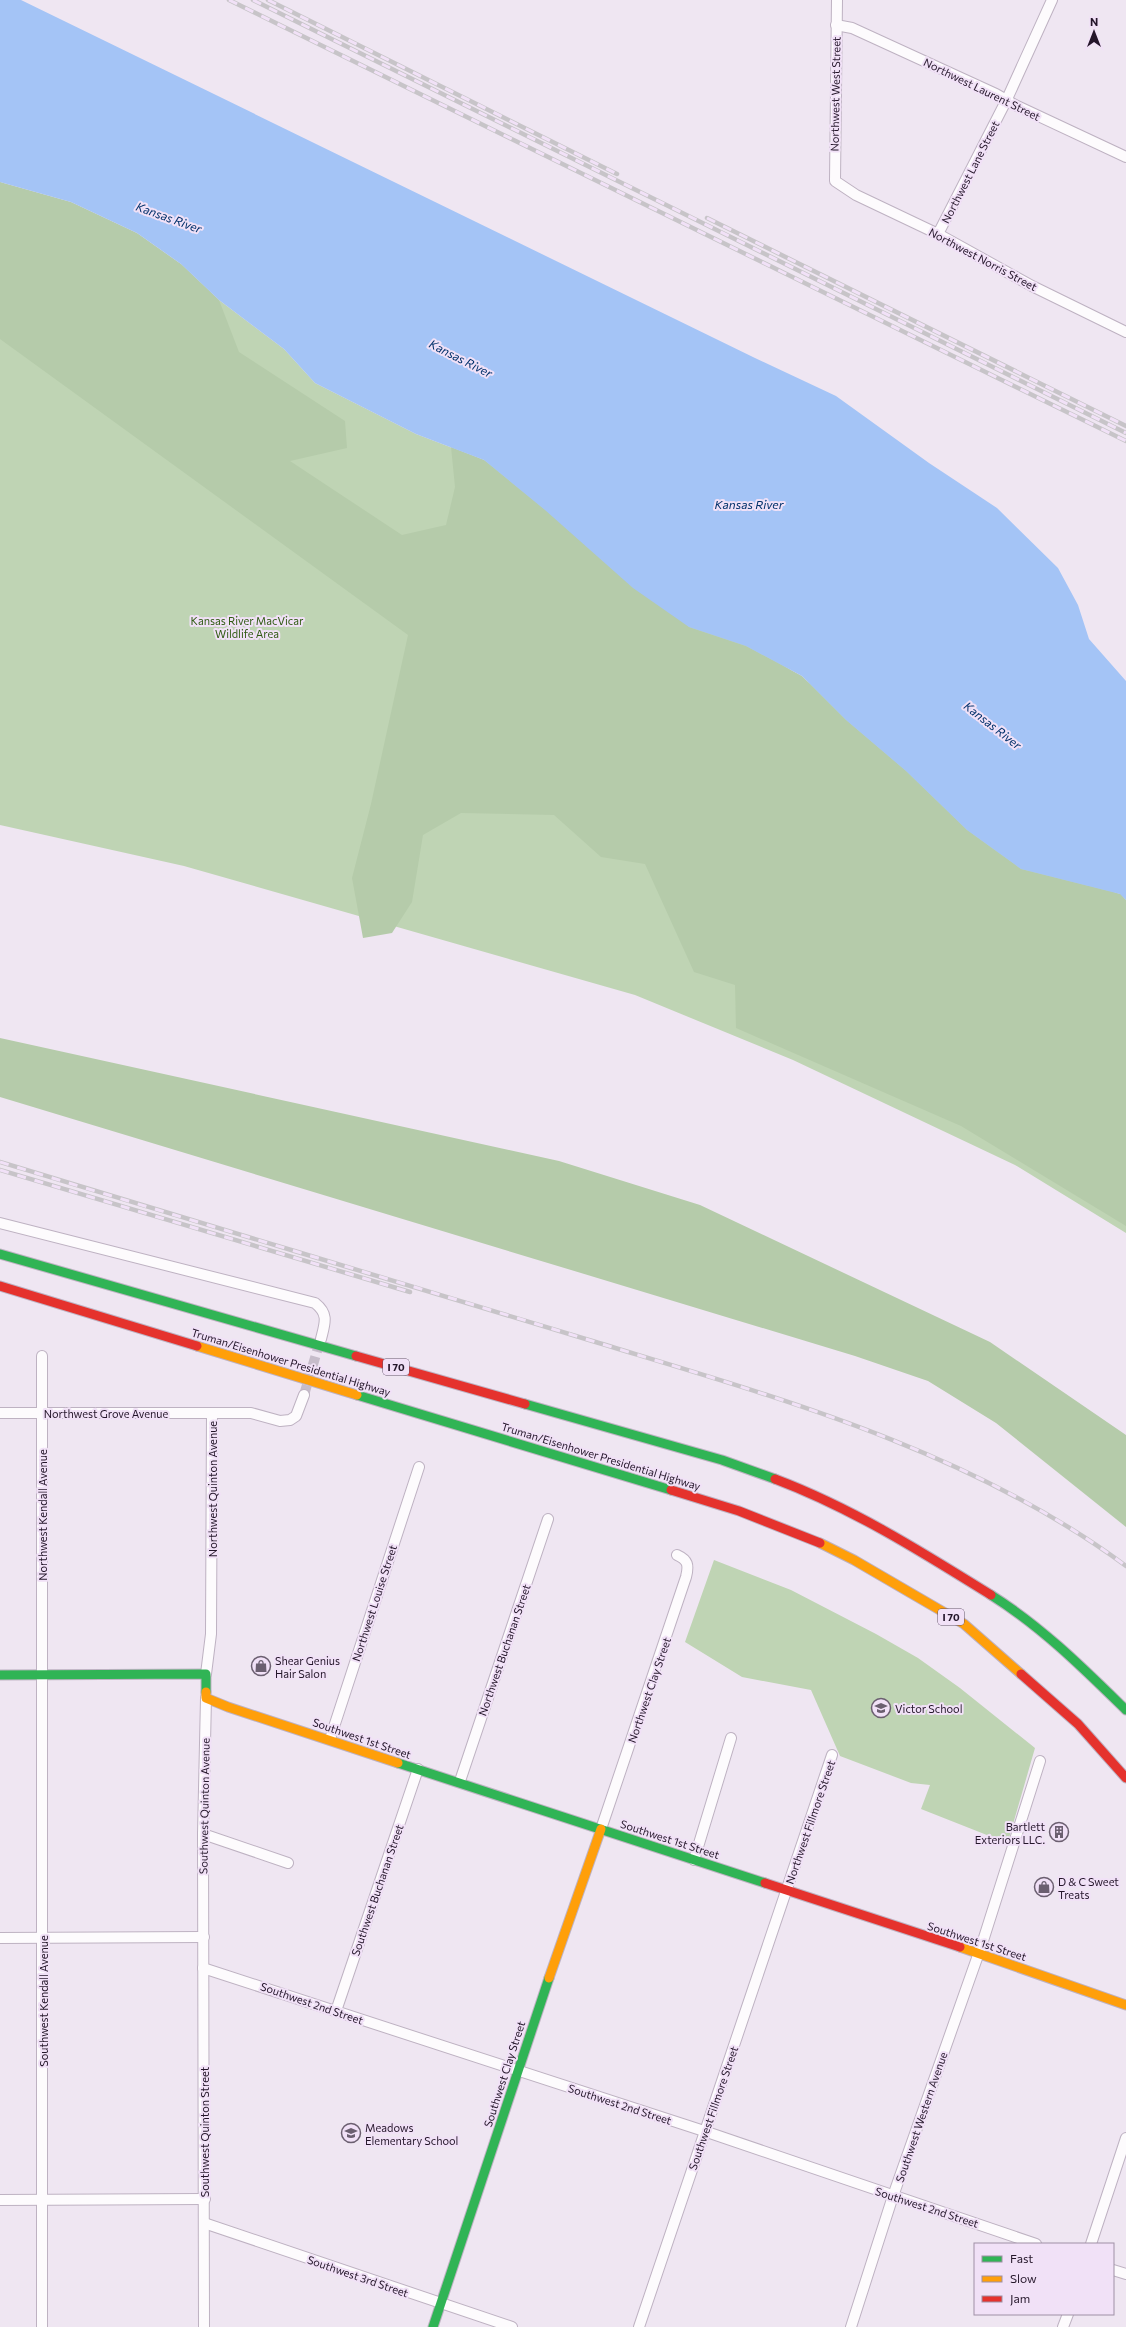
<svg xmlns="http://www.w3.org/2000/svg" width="1126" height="2327" viewBox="0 0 1126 2327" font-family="Commissioner,sans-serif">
<rect width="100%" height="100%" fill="#efe6f2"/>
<!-- green -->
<g fill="#bfd4b4">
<path d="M0 182 181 264 219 300 284 349 315 383 416 434 484 460 1126 900V1233L1015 1165 793 1060 635 995 184 866 0 825Z"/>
<path d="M714 1560 791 1590 876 1634 918 1658 960 1688 1035 1748 1009 1838 997 1839 921 1809 930 1785 911 1783 840 1756 811 1690 742 1677 685 1642Z"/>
</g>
<!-- forest -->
<g fill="#b5cbaa">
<path d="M0 182 71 202 137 233 181 264 219 300 239 352 345 421 347 448 290 461 402 535 446 525 455 487 451 447 484 460 689 627 746 646 802 676 846 720 906 771 967 830 1021 869 1121 894 1126 900V1226L961 1126 736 1028 735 985 694 972 645 864 601 857 554 815 461 813 423 835 412 902 392 933 363 938 352 878 371 804 408 635 0 339Z"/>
<path d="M0 1038 559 1161 700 1205 990 1342 1126 1435V1527L996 1423 928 1381 855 1356 0 1097Z"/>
</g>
<!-- water -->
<path fill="#a4c4f6" d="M0 0H21L755 358 836 396 929 463 997 508 1058 568 1078 605 1089 639 1126 681V900L1120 894 1021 869 967 830 906 771 846 720 802 676 746 646 689 627 633 588 545 510 484 460 416 434 315 383 284 349 219 300 181 264 137 233 71 202 0 182Z"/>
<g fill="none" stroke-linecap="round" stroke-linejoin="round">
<!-- street-tunnel -->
<path stroke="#c6bcca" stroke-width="10" stroke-dasharray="10 5" stroke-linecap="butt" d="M304 1395 320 1341"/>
<defs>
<g id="street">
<path d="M837 0 835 181 856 195 938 234 1032 286 1126 332"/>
<path d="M836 25 852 28 996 94 1015 105 1126 157"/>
<path d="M938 234 1007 99 1052 0"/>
<path d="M0 1223 315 1303C329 1314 325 1323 321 1339"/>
<path d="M42 1356V2327"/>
<path d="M0 1413H251L280 1421 290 1420 296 1416 304 1395"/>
<path d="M206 1674 211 1634 212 1413"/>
<path d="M330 1739 419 1467"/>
<path d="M460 1781 548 1519"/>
<path d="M601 1829 686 1577C689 1565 688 1560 677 1555"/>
<path d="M203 1834 288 1863"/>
<path d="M694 1860 731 1738"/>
<path d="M0 1938 204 1937"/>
<path d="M203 1968 704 2131 1036 2244"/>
<path d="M336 2011 418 1769"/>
<path d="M0 2200 205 2199"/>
<path d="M204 2223 512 2327"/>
<path d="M1091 2244 1126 2138"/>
<path d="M1113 2270 1126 2274"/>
<path d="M204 2327 203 1834 206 1698"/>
<path d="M639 2327 832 1755"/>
<path d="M851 2327 893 2196 982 1944 1040 1761"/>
<path d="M1063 2327 1068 2314"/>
</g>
<g id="fast">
<path d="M0 1254 356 1356"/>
<path d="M357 1395 671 1490"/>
<path d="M525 1404 722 1460 775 1479"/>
<path d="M991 1595C1042 1627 1083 1668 1126 1710"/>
<path d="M0 1675 206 1674V1692"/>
<path d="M398 1763 765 1883"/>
<path d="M433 2327 549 1978"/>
</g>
<g id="slow">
<path d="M197 1346 357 1395"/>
<path d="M820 1543 854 1560 964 1624 1021 1674"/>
<path d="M206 1692V1698L228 1707 398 1763"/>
<path d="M960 1947 1126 2005"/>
<path d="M549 1978 601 1829"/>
</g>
<g id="jam">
<path d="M0 1286 197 1346"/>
<path d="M356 1356 525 1404"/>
<path d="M775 1479C852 1508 922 1552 991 1595"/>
<path d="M671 1490 739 1511 820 1543"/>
<path d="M1021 1674 1078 1724 1126 1778"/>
<path d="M765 1883 960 1947"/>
</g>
</defs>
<!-- street casing -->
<use href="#street" stroke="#beb2c2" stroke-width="12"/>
<!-- fast casing -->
<use href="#fast" stroke="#beb2c2" stroke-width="11"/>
<!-- slow casing -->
<use href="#slow" stroke="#beb2c2" stroke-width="11"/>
<!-- jam casing -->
<use href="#jam" stroke="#beb2c2" stroke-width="11"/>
<!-- street -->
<use href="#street" stroke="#fdfbfd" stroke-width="10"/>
<!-- fast -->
<use href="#fast" stroke="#30b455" stroke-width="9"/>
<!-- slow -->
<use href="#slow" stroke="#ff9f0a" stroke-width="9"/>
<!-- jam -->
<use href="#jam" stroke="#e5322d" stroke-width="9"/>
<defs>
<g id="rail">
<path d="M229 0 1126 441"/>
<path d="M253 0 1126 433"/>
<path d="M268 0 617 174"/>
<path d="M707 218 1126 426"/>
<path d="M0 1162C196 1222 393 1280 589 1340 775 1397 968 1449 1126 1566"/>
<path d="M0 1170 410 1292"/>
</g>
</defs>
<!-- rail casing -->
<use href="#rail" stroke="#c7c4c8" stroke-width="4.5"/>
<!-- rail -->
<use href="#rail" stroke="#f1e1f7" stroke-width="3" stroke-dasharray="9" stroke-linecap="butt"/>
</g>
<!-- icons -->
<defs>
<symbol id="shop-ring" viewBox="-11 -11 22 22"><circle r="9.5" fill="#f1e1f7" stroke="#6b5f70" stroke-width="1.5"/><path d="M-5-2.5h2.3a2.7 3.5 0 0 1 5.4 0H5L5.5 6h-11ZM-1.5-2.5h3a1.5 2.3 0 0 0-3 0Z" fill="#6b5f70"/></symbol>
<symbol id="school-ring" viewBox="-11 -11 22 22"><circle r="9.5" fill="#f1e1f7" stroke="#6b5f70" stroke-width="1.5"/><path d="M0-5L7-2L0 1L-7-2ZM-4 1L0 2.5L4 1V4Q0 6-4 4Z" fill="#6b5f70"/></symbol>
<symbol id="building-ring" viewBox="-11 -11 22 22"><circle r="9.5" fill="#f1e1f7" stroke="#6b5f70" stroke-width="1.5"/><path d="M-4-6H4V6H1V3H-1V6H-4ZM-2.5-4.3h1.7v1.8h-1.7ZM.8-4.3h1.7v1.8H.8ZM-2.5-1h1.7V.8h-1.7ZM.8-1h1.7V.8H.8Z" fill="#6b5f70"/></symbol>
</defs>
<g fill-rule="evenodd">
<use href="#shop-ring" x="250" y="1655" width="22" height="22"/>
<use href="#school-ring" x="870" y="1697" width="22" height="22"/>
<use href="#building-ring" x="1048" y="1821" width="22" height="22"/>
<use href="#shop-ring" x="1033" y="1876" width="22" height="22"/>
<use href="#school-ring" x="340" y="2122" width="22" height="22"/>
</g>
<g text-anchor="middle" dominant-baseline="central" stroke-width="4" stroke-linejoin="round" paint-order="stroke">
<!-- shield labels -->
<g fill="#f1e1f7" stroke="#625368" stroke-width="1">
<rect x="383" y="1359" width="26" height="16" rx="3"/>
<rect x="938" y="1609" width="26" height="16" rx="3"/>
</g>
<g font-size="10" font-weight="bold" fill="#24162a">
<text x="396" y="1367">I 70</text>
<text x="951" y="1617">I 70</text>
</g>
<!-- street labels -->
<g font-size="11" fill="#24162a" stroke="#f1e1f7">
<text transform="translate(982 89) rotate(26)">Northwest Laurent Street</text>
<text transform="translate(835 94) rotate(-89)">Northwest West Street</text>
<text transform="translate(970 172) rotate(-63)">Northwest Lane Street</text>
<text transform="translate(983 259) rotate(28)">Northwest Norris Street</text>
<text transform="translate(291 1362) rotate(17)">Truman/Eisenhower Presidential Highway</text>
<text x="106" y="1413">Northwest Grove Avenue</text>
<text transform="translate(601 1456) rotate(17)">Truman/Eisenhower Presidential Highway</text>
<text transform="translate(212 1489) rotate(-90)">Northwest Quinton Avenue</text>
<text transform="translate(42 1515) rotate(-90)">Northwest Kendall Avenue</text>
<text transform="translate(374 1603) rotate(-72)">Northwest Louise Street</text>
<text transform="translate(504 1650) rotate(-71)">Northwest Buchanan Street</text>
<text transform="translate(649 1690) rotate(-71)">Northwest Clay Street</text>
<text transform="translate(362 1738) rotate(19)">Southwest 1st Street</text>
<text transform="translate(204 1806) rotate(-89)">Southwest Quinton Avenue</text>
<text transform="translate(810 1822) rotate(-71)">Northwest Fillmore Street</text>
<text transform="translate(670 1839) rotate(18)">Southwest 1st Street</text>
<text transform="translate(377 1890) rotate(-71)">Southwest Buchanan Street</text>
<text transform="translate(977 1941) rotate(18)">Southwest 1st Street</text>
<text transform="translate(43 2001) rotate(-90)">Southwest Kendall Avenue</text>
<text transform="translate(312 2003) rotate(19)">Southwest 2nd Street</text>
<text transform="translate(504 2074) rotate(-72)">Southwest Clay Street</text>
<text transform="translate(620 2104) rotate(18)">Southwest 2nd Street</text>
<text transform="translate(713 2108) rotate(-71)">Southwest Fillmore Street</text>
<text transform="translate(921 2117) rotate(-71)">Southwest Western Avenue</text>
<text transform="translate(204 2132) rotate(-90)">Southwest Quinton Street</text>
<text transform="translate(927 2207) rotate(18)">Southwest 2nd Street</text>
<text transform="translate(358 2276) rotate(19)">Southwest 3rd Street</text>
</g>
<!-- park labels -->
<g font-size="11" fill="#305b13" stroke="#f1e1f7">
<text x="247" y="620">Kansas River MacVicar<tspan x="247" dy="13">Wildlife Area</tspan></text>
</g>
<!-- poi labels -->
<g font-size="11" fill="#24162a" stroke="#f1e1f7" text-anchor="start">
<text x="275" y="1660">Shear Genius<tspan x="275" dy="13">Hair Salon</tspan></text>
<text x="895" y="1708">Victor School</text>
<text x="1045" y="1826" text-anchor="end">Bartlett<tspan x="1045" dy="13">Exteriors LLC.</tspan></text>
<text x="1058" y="1881">D &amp; C Sweet<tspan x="1058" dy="13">Treats</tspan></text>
<text x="365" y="2127">Meadows<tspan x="365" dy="13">Elementary School</tspan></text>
</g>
<!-- water labels -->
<g font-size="12" font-style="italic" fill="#00306a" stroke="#f1e1f7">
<text transform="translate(169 217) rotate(20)">Kansas River</text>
<text transform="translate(461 358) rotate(27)">Kansas River</text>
<text x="749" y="504">Kansas River</text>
<text transform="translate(993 725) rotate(38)">Kansas River</text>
</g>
</g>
<!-- legend -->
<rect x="974" y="2243" width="140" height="72" fill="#f1e1f7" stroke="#9f90a5"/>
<rect x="982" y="2256" width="20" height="6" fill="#30b455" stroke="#9f90a5"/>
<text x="1010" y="2263" font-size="12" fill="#24162a">Fast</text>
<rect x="982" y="2276" width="20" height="6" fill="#ff9f0a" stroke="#9f90a5"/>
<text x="1010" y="2283" font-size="12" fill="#24162a">Slow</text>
<rect x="982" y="2296" width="20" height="6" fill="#e5322d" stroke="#9f90a5"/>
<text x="1010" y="2303" font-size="12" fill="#24162a">Jam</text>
<!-- north arrow -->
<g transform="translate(1094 32)" stroke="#f1e1f7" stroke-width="3" paint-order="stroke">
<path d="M0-3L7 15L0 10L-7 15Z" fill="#24162a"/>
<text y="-6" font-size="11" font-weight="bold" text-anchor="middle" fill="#24162a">N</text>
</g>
</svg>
